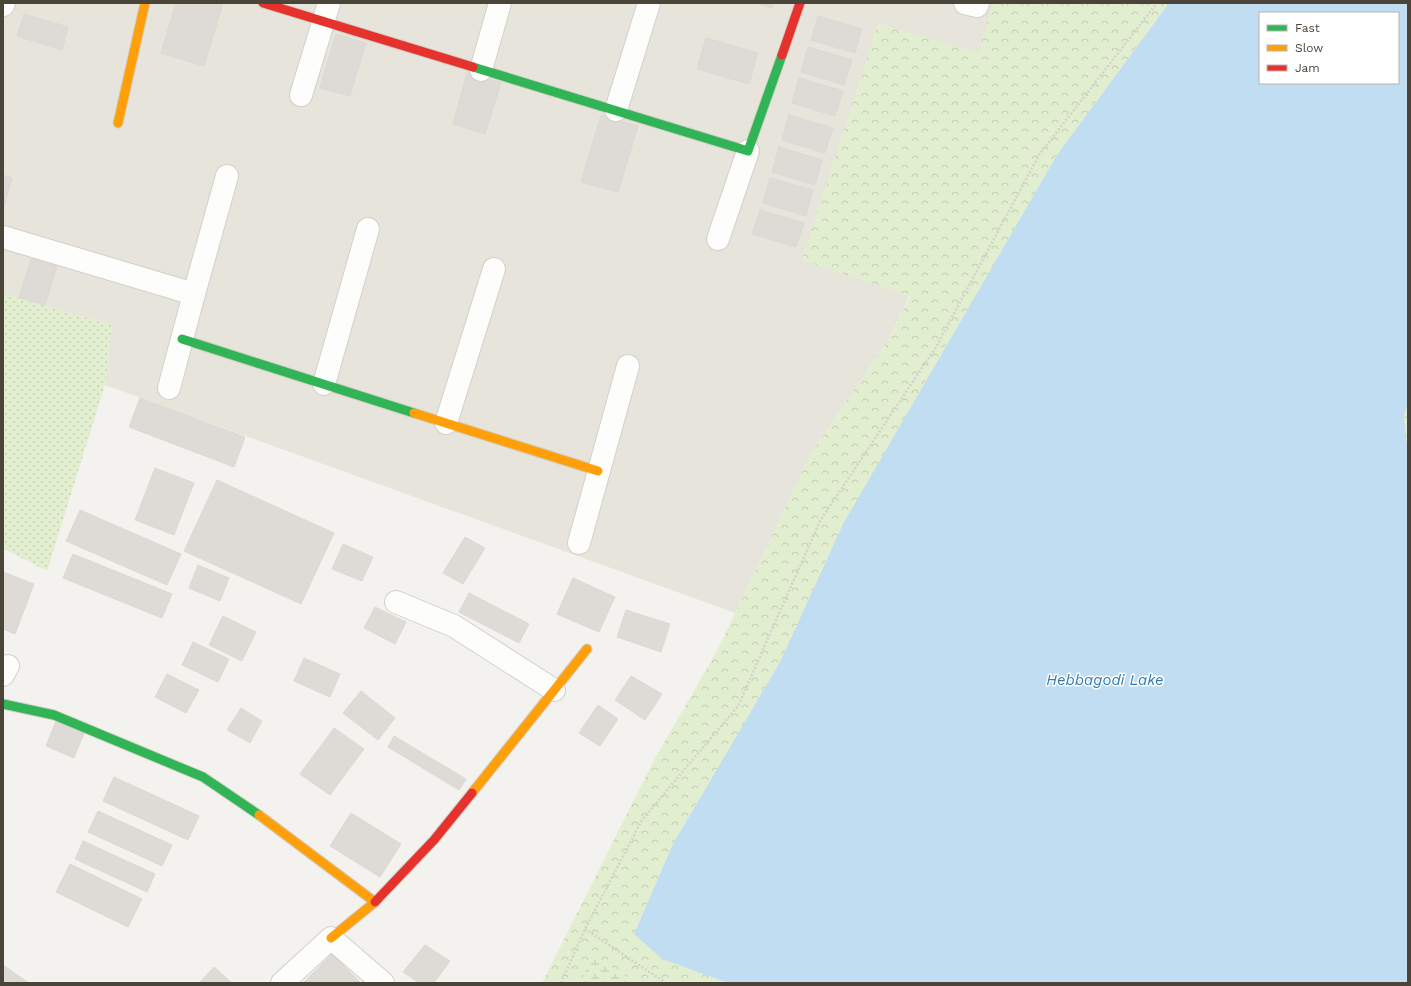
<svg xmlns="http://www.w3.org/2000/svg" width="1411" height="986" viewBox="0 0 1411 986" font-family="'Work Sans',sans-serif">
<defs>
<pattern id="grass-dots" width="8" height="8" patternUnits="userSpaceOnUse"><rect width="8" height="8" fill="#e1eecf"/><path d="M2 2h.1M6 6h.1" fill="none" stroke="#c3cdb2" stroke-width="1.8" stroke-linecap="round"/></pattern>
<pattern id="wetland-marsh" width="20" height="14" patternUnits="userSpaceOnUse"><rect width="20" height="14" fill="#e1eecf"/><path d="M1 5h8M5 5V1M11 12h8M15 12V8" fill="none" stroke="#c3cdb2"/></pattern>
<pattern id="park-crowns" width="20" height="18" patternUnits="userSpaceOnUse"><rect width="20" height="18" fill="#e1eecf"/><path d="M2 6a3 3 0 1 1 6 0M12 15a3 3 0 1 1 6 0" fill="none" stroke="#c3cdb2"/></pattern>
</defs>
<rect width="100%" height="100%" fill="#f4f2ee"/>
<!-- residential -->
<path fill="#e7e4dc" d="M3 3H1098L921 271 889 339 812 452 735 613 105 385 112 325 3 294Z"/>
<!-- grass -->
<path fill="url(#grass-dots)" d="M3 294 112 325 105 385 47 571 3 548Z"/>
<!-- wetland -->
<path fill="url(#wetland-marsh)" d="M591 955 638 983H581Z"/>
<!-- park -->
<g fill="url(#park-crowns)">
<path d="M993 3H1169L1057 155 843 524 780 662 673 844 634 934 662 959 728 983H638L591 955 581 983H542L655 758 717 651 812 452 889 339 910 296 802 260 878 23 978 53Z"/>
<path d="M1408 403V455L1404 416Z"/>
</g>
<!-- water -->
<path fill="#c0ddf1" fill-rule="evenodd" d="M1169 3H1408V403L1404 416 1408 455V983H728L662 959 634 934 673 844 780 662 843 524 1057 155ZM1260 13H1398V83H1260Z"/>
<!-- building -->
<g fill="#dedbd6" stroke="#dcd9d4">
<path d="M176 3H223L204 66 161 53Z"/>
<path d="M756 3H773L772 8Z"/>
<path d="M24 14 68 27 62 50 17 36Z"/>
<path d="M818 16 862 29 855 53 811 40Z"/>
<path d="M336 34 366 43 350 96 320 88Z"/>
<path d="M706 38 758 53 749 84 697 69Z"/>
<path d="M808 47 852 60 844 85 801 72Z"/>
<path d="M467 73 501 83 485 134 453 124Z"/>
<path d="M799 78 843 91 835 116 792 103Z"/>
<path d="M601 115 638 126 618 192 581 182Z"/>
<path d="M789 115 833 128 825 153 782 140Z"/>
<path d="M779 147 822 160 815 185 772 172Z"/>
<path d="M3 175 12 178 3 210Z"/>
<path d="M770 178 813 190 806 216 763 203Z"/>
<path d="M760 210 804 223 796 247 752 234Z"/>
<path d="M31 259 57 266 45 305 19 298Z"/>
<path d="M140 398 245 437 234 467 129 427Z"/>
<path d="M155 468 194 483 174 535 135 520Z"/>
<path d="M217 480 334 533 301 604 184 551Z"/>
<path d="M80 510 181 554 167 585 66 541Z"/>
<path d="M465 537 485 548 463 584 443 573Z"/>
<path d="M343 544 373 557 362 581 332 569Z"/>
<path d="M73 554 172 594 162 618 63 578Z"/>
<path d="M198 565 229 578 220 601 189 588Z"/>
<path d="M3 572 34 584 15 634 3 629Z"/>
<path d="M573 578 615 597 599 632 557 614Z"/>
<path d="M469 593 529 624 519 643 459 612Z"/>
<path d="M375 607 406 622 395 644 364 628Z"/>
<path d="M626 610 670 624 661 652 617 637Z"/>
<path d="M223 616 256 632 242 661 209 645Z"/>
<path d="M193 642 229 659 218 682 182 665Z"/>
<path d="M304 658 340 674 330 697 294 681Z"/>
<path d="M167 674 199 690 186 713 155 697Z"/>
<path d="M631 676 662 694 645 720 615 700Z"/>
<path d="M361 691 395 718 378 740 343 713Z"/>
<path d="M598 705 618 719 600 746 579 733Z"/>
<path d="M241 708 262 721 250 743 227 730Z"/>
<path d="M56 721 84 733 74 758 46 746Z"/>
<path d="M334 728 364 749 330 795 300 774Z"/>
<path d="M394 736 466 779 459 790 388 747Z"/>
<path d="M114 777 199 816 188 840 103 801Z"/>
<path d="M98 811 172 845 162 866 88 832Z"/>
<path d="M351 813 401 844 380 877 330 846Z"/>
<path d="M83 841 155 874 147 892 75 859Z"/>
<path d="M70 864 142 899 128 927 56 892Z"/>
<path d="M425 945 450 961 434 983H419L403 972Z"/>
<path d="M332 954 361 983H303Z"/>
<path d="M3 965 29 983H3Z"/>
<path d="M214 967 232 983H199Z"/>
</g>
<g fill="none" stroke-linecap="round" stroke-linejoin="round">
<defs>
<g id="street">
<path d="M965 3 977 6 978 3"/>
<path d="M3 5 4 3"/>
<path d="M481 70 500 3"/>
<path d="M301 95 329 3"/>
<path d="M616 110 649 3"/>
<path d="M3 237 194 294 227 176"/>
<path d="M718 239 748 151"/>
<path d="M324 384 368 229"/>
<path d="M169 388 194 294"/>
<path d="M446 423 494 269"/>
<path d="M579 543 628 366"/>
<path d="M396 602 454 626 554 690"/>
<path d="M3 675 8 666"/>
<path d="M282 983 331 938 383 983"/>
</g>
<g id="fast">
<path d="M473 67 748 151 782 55"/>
<path d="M182 339 414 413"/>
<path d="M3 704 54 715 203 777 259 815"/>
</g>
<g id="slow">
<path d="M118 123 145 3"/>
<path d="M414 413 598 471"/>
<path d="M472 793 587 649"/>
<path d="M259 815 375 902 331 938"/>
</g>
<g id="jam">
<path d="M263 3 473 67"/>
<path d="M782 55 800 3"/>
<path d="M375 902 434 840 472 793"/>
</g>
</defs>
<!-- street casing -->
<use href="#street" stroke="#d2d0cb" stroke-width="24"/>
<!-- fast casing -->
<use href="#fast" stroke="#d3cfc5" stroke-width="11"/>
<!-- slow casing -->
<use href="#slow" stroke="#d3cfc5" stroke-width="11"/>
<!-- jam casing -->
<use href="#jam" stroke="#d3cfc5" stroke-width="11"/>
<!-- path -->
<g stroke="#d3d2cc" stroke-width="2.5" stroke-dasharray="2 2" stroke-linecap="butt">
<path d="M585 929 666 983"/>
<path d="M561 983 585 929 642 820 738 706 820 521 936 347 1039 155 1157 3"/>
</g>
<!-- street -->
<use href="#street" stroke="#fdfdfc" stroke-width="22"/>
<!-- fast -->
<use href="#fast" stroke="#30b455" stroke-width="9"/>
<!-- slow -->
<use href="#slow" stroke="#ff9f0a" stroke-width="9"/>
<!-- jam -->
<use href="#jam" stroke="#e5322d" stroke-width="9"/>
</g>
<g text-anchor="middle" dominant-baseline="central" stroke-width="3" stroke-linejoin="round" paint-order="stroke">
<!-- water labels -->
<g font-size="15" font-style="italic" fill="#2e7ab2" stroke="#fff">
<text x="1105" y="680">Hebbagodi Lake</text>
</g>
</g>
<!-- border -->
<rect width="1411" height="986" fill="none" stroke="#4b4439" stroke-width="8"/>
<!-- legend -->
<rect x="1259" y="12" width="140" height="72" fill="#ffffff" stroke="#b7b4b0"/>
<rect x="1267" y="25" width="20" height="6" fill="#30b455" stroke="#b7b4b0"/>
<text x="1295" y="32" font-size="12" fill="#4b4439">Fast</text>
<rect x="1267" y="45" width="20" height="6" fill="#ff9f0a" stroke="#b7b4b0"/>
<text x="1295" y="52" font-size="12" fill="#4b4439">Slow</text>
<rect x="1267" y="65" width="20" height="6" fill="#e5322d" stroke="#b7b4b0"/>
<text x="1295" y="72" font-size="12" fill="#4b4439">Jam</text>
</svg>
